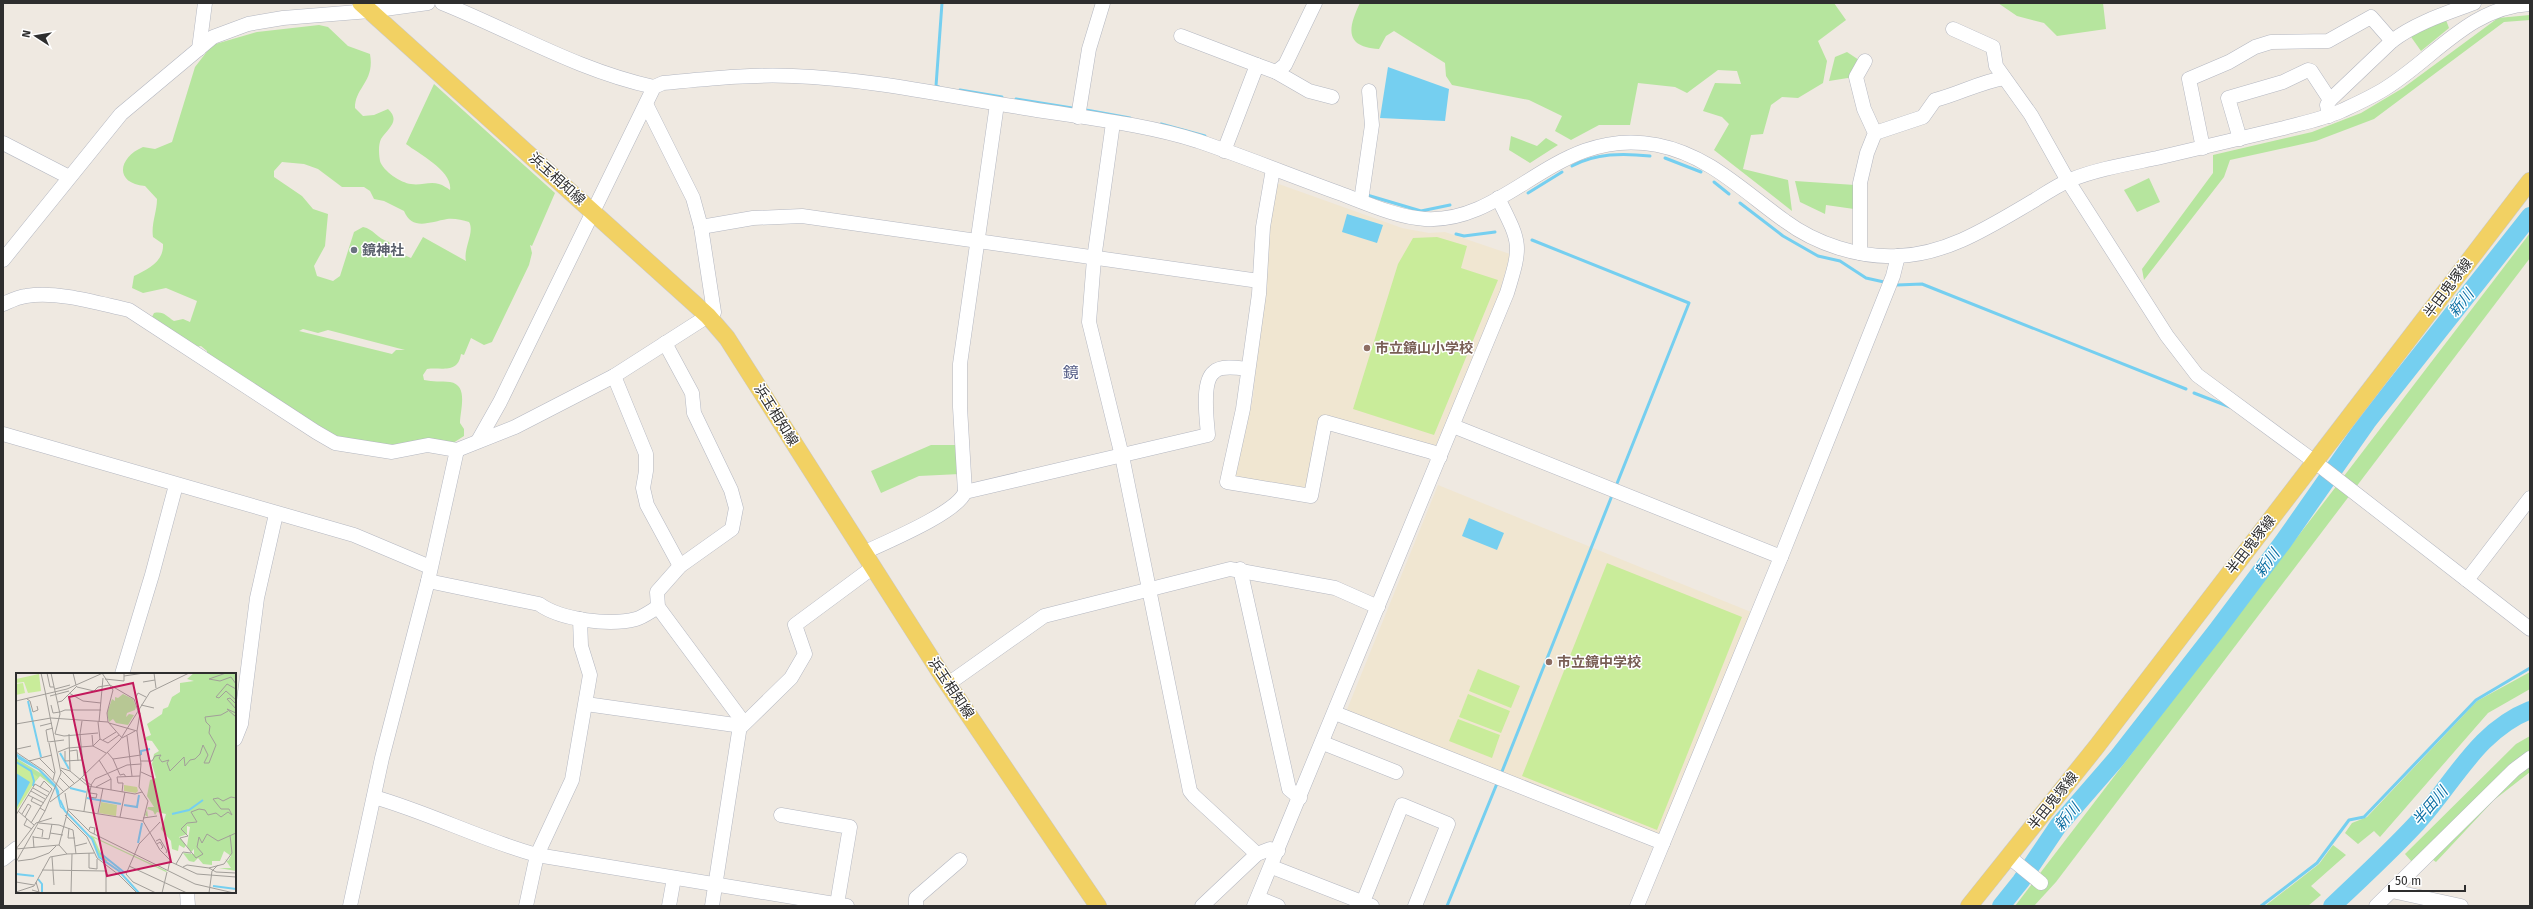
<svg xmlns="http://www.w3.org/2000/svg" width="2533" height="909" viewBox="0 0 2533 909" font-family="'Fira Sans','Noto Sans JP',sans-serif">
<rect width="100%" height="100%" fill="#efe9e1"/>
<!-- education -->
<g fill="#f0e6d1">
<path d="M1276 183 1402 228 1429 233 1445 232 1510 254 1500 292 1435 448 1432 450 1320 417 1305 491 1238 479 1234 475 1253 398 1269 224Z"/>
<path d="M1438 485 1751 612 1659 839 1346 712Z"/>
</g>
<!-- green -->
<g fill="#b6e59e" fill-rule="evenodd">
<path d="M1360 3H1834L1846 20 1818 41 1827 61 1823 83 1798 98 1782 97 1771 105 1763 134 1751 135 1743 169 1788 180 1792 211 1714 150 1729 124 1722 117 1703 111 1715 83 1741 84 1737 71 1718 70 1687 93 1675 87 1638 83 1630 125H1599L1571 140 1555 131 1562 116 1529 100 1452 85 1446 76 1445 63 1394 31 1386 36 1379 49C1344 47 1348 28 1360 3Z"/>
<path d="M1998 3H2103L2106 29 2057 36 2044 23 2017 16Z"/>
<path d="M2530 15V20L2504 22 2374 119 2316 141 2230 160 2224 177 2144 280 2142 269 2213 173V155L2312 132 2361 113 2403 88 2498 18Z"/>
<path d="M2446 20 2449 28 2421 51 2409 34Z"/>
<path d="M319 25 328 27 348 46 370 54C375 82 355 87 355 108L363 116 374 115 388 109C401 121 388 128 381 139 378 145 379 155 380 161 383 171 401 183 411 184 420 186 430 181 439 184 443 185 447 188 450 190 453 171 419 154 406 144L434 84 555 193 532 246 530 245 532 253 529 265 492 342 484 345 471 338 464 355 461 354C458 374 442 367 427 369L423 375 424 380C433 382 441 381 450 382 469 385 460 410 460 423L464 429V436L450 445 401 455 346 452 207 362V351L201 346 187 349 152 317 154 313C164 311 166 316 174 321L183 319 190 322 197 301 166 288 143 293 132 288 134 276C148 269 164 262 163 244L153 237C151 224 157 212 157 199L145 186C113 183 119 157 143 147L155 149 172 142 195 67 212 45 257 32ZM282 162 304 164 318 169 342 187H364L370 191 374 199 384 201 404 211C412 231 430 222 447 219 454 218 462 220 469 222 475 232 463 249 466 261L423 237 411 258 393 250 389 242C376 238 374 229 363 227L354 232 340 276 333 281 317 276 314 266 325 246 328 214 313 209 302 196 274 177V171ZM303 329 318 333 328 330 405 350H396L392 354 299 331Z"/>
<path d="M1847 52 1859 60 1854 77 1829 81 1835 57Z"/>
<path d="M1511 136 1537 146 1546 138 1558 145 1530 163 1509 150Z"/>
<path d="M2149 178 2160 202 2137 212 2124 190Z"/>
<path d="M1795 181 1855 185 1854 209 1826 205 1825 214 1800 202Z"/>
<path d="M2530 233V258L2056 882 2034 906H2015Z"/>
<path d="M931 445H959L960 474 919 476 881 493 871 471Z"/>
<path d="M2530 672V689L2488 713 2380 837 2374 831 2358 844 2345 833 2352 823 2367 817 2477 701Z"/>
<path d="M2530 736V772L2494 800 2436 862 2423 853 2412 862 2405 854 2516 744Z"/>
<path d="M2333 845 2346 855 2311 886 2321 895 2308 906H2265L2319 864Z"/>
</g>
<!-- pitch -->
<g fill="#c9ec9a">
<path d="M1437 237 1467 246 1461 268 1498 280 1434 435 1353 409 1398 264 1413 238Z"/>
<path d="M1607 563 1742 617 1657 830 1522 776Z"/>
<path d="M1478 669 1520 686 1511 708 1469 691Z"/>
<path d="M1468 694 1510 711 1501 733 1459 717Z"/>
<path d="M1458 719 1500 735 1492 758 1449 741Z"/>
</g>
<!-- water -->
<g fill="#75cff0">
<path d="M1388 67 1449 89 1445 121 1380 118Z"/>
<path d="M1347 214 1383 225 1377 243 1342 232Z"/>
<path d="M1469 518 1504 533 1497 550 1462 536Z"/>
</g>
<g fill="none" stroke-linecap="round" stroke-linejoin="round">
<!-- stream -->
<g stroke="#75cff0" stroke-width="3">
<path d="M939 87 936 86 942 3"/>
<path d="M960 90 1002 97"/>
<path d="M1016 99 1072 108"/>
<path d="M1086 110 1130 118"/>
<path d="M1161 124 1205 136"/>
<path d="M1665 158 1701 172"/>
<path d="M1572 166C1596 153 1623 153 1650 156"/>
<path d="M1714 182 1729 194"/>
<path d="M1528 193 1562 172"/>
<path d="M1367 195 1421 211 1450 205"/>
<path d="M1740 203 1783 236 1818 256 1840 261 1866 278 1884 282"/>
<path d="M1456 234 1464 236 1495 232"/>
<path d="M1532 240 1689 303 1616 486"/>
<path d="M1897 285 1922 284 2186 389"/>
<path d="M2194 393 2230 407"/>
<path d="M1501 774 1613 493"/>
<path d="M1447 906 1498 781"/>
<path d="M2261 906 2317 863 2349 820 2364 817 2476 700 2530 668"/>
</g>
<!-- river -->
<g stroke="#75cff0" stroke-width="18">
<path d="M2001 906 2021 881 2058 826 2117 758 2217 630 2283 542 2367 422 2530 216"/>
<path d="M2332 906C2361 879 2390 852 2417 823 2454 783 2477 731 2530 710"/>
</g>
<defs>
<g id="minor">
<path d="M442 3C512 31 579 71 654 87"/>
<path d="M1953 29 1993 47 1996 66 2031 115 2068 181 2167 336 2197 375 2315 462 2530 629"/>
<path d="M1181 36 1257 65"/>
<path d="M199 49 205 3"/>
<path d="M1276 72 1309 91 1332 97"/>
<path d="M2329 116 2327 105 2330 100 2392 41C2415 23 2447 13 2474 3"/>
<path d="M1078 117 1089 49 1103 3"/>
<path d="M1113 123 1094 259 1089 322 1122 456 1190 791 1194 796 1257 854"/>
<path d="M1875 133 1923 117 1935 100C1959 94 1980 82 2004 78"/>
<path d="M2240 139 2228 98 2283 82 2308 70 2311 71 2330 100"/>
<path d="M3 143 69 177"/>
<path d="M2203 148 2189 79 2229 62 2255 47 2271 42 2328 41 2371 17 2392 41"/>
<path d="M1224 151 1257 65 1276 72 1285 65 1315 3"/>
<path d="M1273 169 1263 227 1259 294 1243 409 1227 482 1311 496 1325 422 1432 452 1440 457"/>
<path d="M1361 201 1372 125 1369 91"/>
<path d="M701 227 753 218 802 216 1259 281"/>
<path d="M1860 253V183L1867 153 1875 133 1864 109 1856 77 1865 61"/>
<path d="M3 260 121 114 213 37 248 24 283 18 370 11 428 3"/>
<path d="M3 304C10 301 18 297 26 296 59 291 97 303 129 310L316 432 335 443 392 452 428 445 457 450 515 427 614 376 714 312 701 227 693 198 647 106"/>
<path d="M665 343 692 393 694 413 731 490 736 508 732 529 680 566 657 592 658 607 741 719 712 906"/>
<path d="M614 376 646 454V471L643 488 647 505 680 566"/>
<path d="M1453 426 1781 557"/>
<path d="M3 434 354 535 430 567"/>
<path d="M478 441 500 402 654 87 663 83C706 79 749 74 793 76 873 79 952 97 1031 109 1086 118 1144 124 1198 141 1245 157 1292 176 1339 193 1366 203 1396 217 1425 219 1509 224 1557 125 1657 145 1709 155 1744 192 1785 221 1816 244 1859 258 1898 256 1949 254 1992 225 2035 200 2046 193 2058 185 2070 180 2097 169 2128 164 2157 158 2199 148 2242 138 2284 128 2303 123 2323 119 2341 111 2356 104 2372 97 2386 88 2434 58 2470 7 2530 4"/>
<path d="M965 492 1208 435C1207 420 1201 382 1214 372 1221 365 1239 368 1248 369"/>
<path d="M863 553C886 542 957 513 965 492L960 407V364L997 104"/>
<path d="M1240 569 1289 789 1300 798"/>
<path d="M2467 580 2530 498"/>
<path d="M428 581 539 604C561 620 610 626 636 619 643 617 651 611 658 607"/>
<path d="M122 674 152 575 176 485"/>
<path d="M948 684 1044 616 1230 569 1335 588 1378 607"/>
<path d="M586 704 742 726 791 678 805 654 795 625 872 568"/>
<path d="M1335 713 1663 843"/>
<path d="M235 739 241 724 257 598 276 514"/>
<path d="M1323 743 1396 772"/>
<path d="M374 797C430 813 482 840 537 855L847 906"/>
<path d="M781 815 850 827 837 904"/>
<path d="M2008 856 2041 883"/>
<path d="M3 859 17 848"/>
<path d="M1272 867 1372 906"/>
<path d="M2392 891 2461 906"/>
<path d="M187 892 188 906"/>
<path d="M1258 898 1278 906"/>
<path d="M1363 902 1402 805 1448 824 1415 906"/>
<path d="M350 906 382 758 428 581 457 450"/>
<path d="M526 906 537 855 572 780 590 675 581 646 580 619"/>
<path d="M669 906 674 878"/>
<path d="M916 906V898L960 860"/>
<path d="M1202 906 1257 854 1270 849 1278 851"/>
<path d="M1254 906 1507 293C1522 244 1521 244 1498 198"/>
<path d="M1637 906 1781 557 1893 276 1898 256"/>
<path d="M2376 906 2514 770 2530 758"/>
</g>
<g id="major">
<path d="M361 3 708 316 727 338 943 677 1098 906"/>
<path d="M1969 906 2097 746 2530 181"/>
</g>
</defs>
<!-- minor casing -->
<use href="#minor" stroke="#b4b7c1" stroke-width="15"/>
<!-- major casing -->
<use href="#major" stroke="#c9c9c9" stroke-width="18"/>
<!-- minor -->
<use href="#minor" stroke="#fff" stroke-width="14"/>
<!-- major -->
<use href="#major" stroke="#f2d163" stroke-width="17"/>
</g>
<!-- markers -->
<circle fill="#6b7280" stroke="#fff" stroke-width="1.5" cx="354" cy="250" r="4"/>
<g fill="#8d6e63" stroke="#fff" stroke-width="1.5">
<circle cx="1367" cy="348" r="4"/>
<circle cx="1549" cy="662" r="4"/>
</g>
<g text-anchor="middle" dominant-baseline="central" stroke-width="3" stroke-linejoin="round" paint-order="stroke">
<!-- street labels -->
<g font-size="14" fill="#2e2e2e" stroke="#fff">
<text transform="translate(557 179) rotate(42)">浜玉相知線</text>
<text transform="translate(2448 288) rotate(-53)">半田鬼塚線</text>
<text transform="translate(776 415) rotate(58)">浜玉相知線</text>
<text transform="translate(2251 545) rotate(-52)">半田鬼塚線</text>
<text transform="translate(951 688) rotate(56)">浜玉相知線</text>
<text transform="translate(2053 801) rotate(-51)">半田鬼塚線</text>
</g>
<!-- worship labels -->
<g font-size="14" font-weight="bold" fill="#5b616d" stroke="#fff" text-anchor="start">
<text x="362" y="250">鏡神社</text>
</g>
<!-- education labels -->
<g font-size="14" font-weight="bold" fill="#785e54" stroke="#fff" text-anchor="start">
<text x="1375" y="348">市立鏡山小学校</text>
<text x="1557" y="662">市立鏡中学校</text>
</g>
<!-- water labels -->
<g font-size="15" font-style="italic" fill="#0d6fa3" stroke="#fff">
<text transform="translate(2461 303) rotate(-51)">新川</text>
<text transform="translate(2267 563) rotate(-53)">新川</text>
<text transform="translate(2430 806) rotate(-50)">半田川</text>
<text transform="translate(2067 817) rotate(-50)">新川</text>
</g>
<!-- quarter labels -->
<g font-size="16" fill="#4d5680" stroke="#fff">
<text x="1071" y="372">鏡</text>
</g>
</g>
<!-- overview -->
<g transform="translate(16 673)">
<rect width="220" height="220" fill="#efe9e1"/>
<path d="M178 0H218L220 3V198L203 195H215L209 186 212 188 215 183 208 178 204 188H196V192L187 191 182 185 178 189 173 188 167 180 178 181V176L175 179 171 173 174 154 171 153V161L163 164 170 172 168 175 163 172 162 178 156 176 155 168 145 156 150 141 141 139 139 142 137 138 131 136 132 144 129 142 132 134H138L131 123 134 107 140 105 136 91 138 81 143 78 136 68 130 67V64L135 62 131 51 146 41 147 36 152 34 156 24 164 19V10L178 8 171 6ZM107 21 117 26 120 34 119 37 111 40 110 44 113 41 118 42 112 52 100 50 97 46 93 49 91 40 96 26 99 28V24L102 25ZM0 85 26 101 39 115 24 103 19 109 20 106 0 90ZM74 162 151 198 150 199 78 165 86 183 92 188H88L83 183Z" fill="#b6e59e"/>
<path d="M23 1 25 18 12 20 8 9 0 10V6ZM7 10 9 20 0 22V11ZM0 89 22 104 0 139ZM108 112 121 114 122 118 120 120 108 118ZM85 129 101 132 100 143 83 140Z" fill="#c9ec9a"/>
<path d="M0 80 25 97 40 112 43 118 45 133 51 140 44 134 39 115 22 97 2 86ZM0 100 14 109 0 136Z" fill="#75cff0"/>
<path fill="none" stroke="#75cff0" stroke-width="2" d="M12 28 25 84M44 80 53 96M125 82V78L134 76M0 89 15 98 18 108 17 113M54 115 70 119M71 125 105 131M44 127 49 138 76 166 83 184 103 198 123 220M108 132 121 134 123 122M156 141 173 137 187 127M122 170 126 150M84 180 109 200M0 201 18 203M22 206 26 211V220M197 213 220 216"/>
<path fill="none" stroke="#a29e99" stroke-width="1" d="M25 0 29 18M31 0 34 14H38M35 0 44 41 39 61 48 63 82 60M57 0 60 12M86 0 97 17 91 40 92 49 106 65 119 58M138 0 140 15M210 0 193 6 204 8 215 4 220 11M108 3 128 0M89 6 108 8V0M127 9 139 7M61 14 78 18 82 14 94 12 118 26 123 41M39 16 54 12M220 16 211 11 200 24 203 25 210 18 220 27M53 20 67 28 85 30M34 23 53 18M120 24 122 20 130 24M11 26 14 28 17 39 22 37 21 33M0 28 51 16 87 0M42 29 46 28 61 13M220 31 214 25 211 26 220 36M35 32 37 40 44 39M125 32 138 35M0 33V55M44 39 49 37H85M220 40 211 36 220 44M35 45 92 49M66 48 64 61 68 103M82 49 84 66 92 70 103 62M83 49 87 5M93 50 121 58 125 91 123 114 132 128 127 148 144 177 154 187 152 197M0 51 35 45M24 53 36 50M37 55 30 57 32 69 48 67M121 58 124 40M53 61 54 98M76 62 77 73 90 80M111 63 116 103M87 67 100 59M33 70 39 99 37 107M1 76 15 73M49 78V88L66 87M54 78 61 77 62 88M0 79 28 98 48 119M42 79 52 75 77 73 84 66M91 79 97 86 125 82M23 85 39 101M97 86 104 102 108 101 110 104M83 87 95 106V117M13 88 36 82M125 88H136L139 83 145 82 143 85 146 89 153 87 151 90 154 98 168 84 169 93 174 87 179 86 184 81 187 72 192 82 188 90H193L200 72 193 60 194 53 190 49 189 44 205 42 212 38M45 95 54 98 72 113 119 121 126 119M45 97 59 111M125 99 136 104M44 105 54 115M66 105 76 113M75 112 79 106 111 92 125 91M24 114 28 108 36 116 24 135 29 138M80 114 95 106M17 115 31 123M15 118 29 126M106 119 107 110H102L101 104 124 103M49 120 52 137 74 159 179 211 218 220M74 120 81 121 80 125 73 124 75 113M12 122 28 130M17 124 15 128 25 133M220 125 215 124 207 128 202 125 197 126 205 136H213L216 142 212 139 205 144 200 140 192 142 189 137 183 136 175 139 181 149 171 150 165 156 172 163 164 165 180 185 187 181 181 174 183 164 186 170 191 161 202 168 220 160M34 129 63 107 104 67 134 19 173 0M52 136 127 148M2 138 18 152M68 138 72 113M82 140 87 115M6 141 12 131 15 133 9 144M0 142 19 111 33 119M49 142 71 164 81 185 103 202 121 220M104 144 109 119M127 145 141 143M11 146 8 152 16 156M15 150 24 135M23 150 43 152 57 157 60 181M21 155 27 157 26 164M53 155 52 165H59M73 157 74 154 79 155 78 161M34 160 47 162M17 163 18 175M17 164 33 166 36 151M140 168 144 166 151 178 150 180M141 171 144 169 147 174 145 176M43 172 52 137M59 173 71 170M0 176 43 172 51 181M0 176 20 150 36 145M36 184 38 212M2 188 17 186 33 180 40 173M0 189 29 138 45 100 29 18M155 189 181 201 220 204M160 191 167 179 175 180M113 193 171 220M167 194 171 192 193 195 208 191 216 180 214 162M73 195 81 196V186M73 195V180M193 195 200 199 220 200M26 197 90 198M0 209 18 212M16 217 23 219 20 209M0 219 18 213 34 184 51 181 78 180M55 220 56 181M90 220V197M140 220 117 209 110 201 123 171 144 149M146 220 151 199M193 220 196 198 202 192"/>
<path fill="#c2185b" fill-opacity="0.15" stroke="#c2185b" stroke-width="2" d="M117 10 155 189 91 203 53 24Z"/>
<rect width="220" height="220" fill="none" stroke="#2e2e2e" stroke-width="2"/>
</g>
<!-- border -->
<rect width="2533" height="909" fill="none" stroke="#2e2e2e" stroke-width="8"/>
<!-- north arrow -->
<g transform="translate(36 36) rotate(282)" stroke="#ffffff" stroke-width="3" paint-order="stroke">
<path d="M0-3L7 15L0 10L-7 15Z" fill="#2e2e2e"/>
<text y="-6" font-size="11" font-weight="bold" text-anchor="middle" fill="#2e2e2e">N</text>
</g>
<!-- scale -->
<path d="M2389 885v6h76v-6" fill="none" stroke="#2e2e2e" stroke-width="2"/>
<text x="2395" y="885" font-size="12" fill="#2e2e2e" stroke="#ffffff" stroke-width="3" paint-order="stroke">50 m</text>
</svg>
